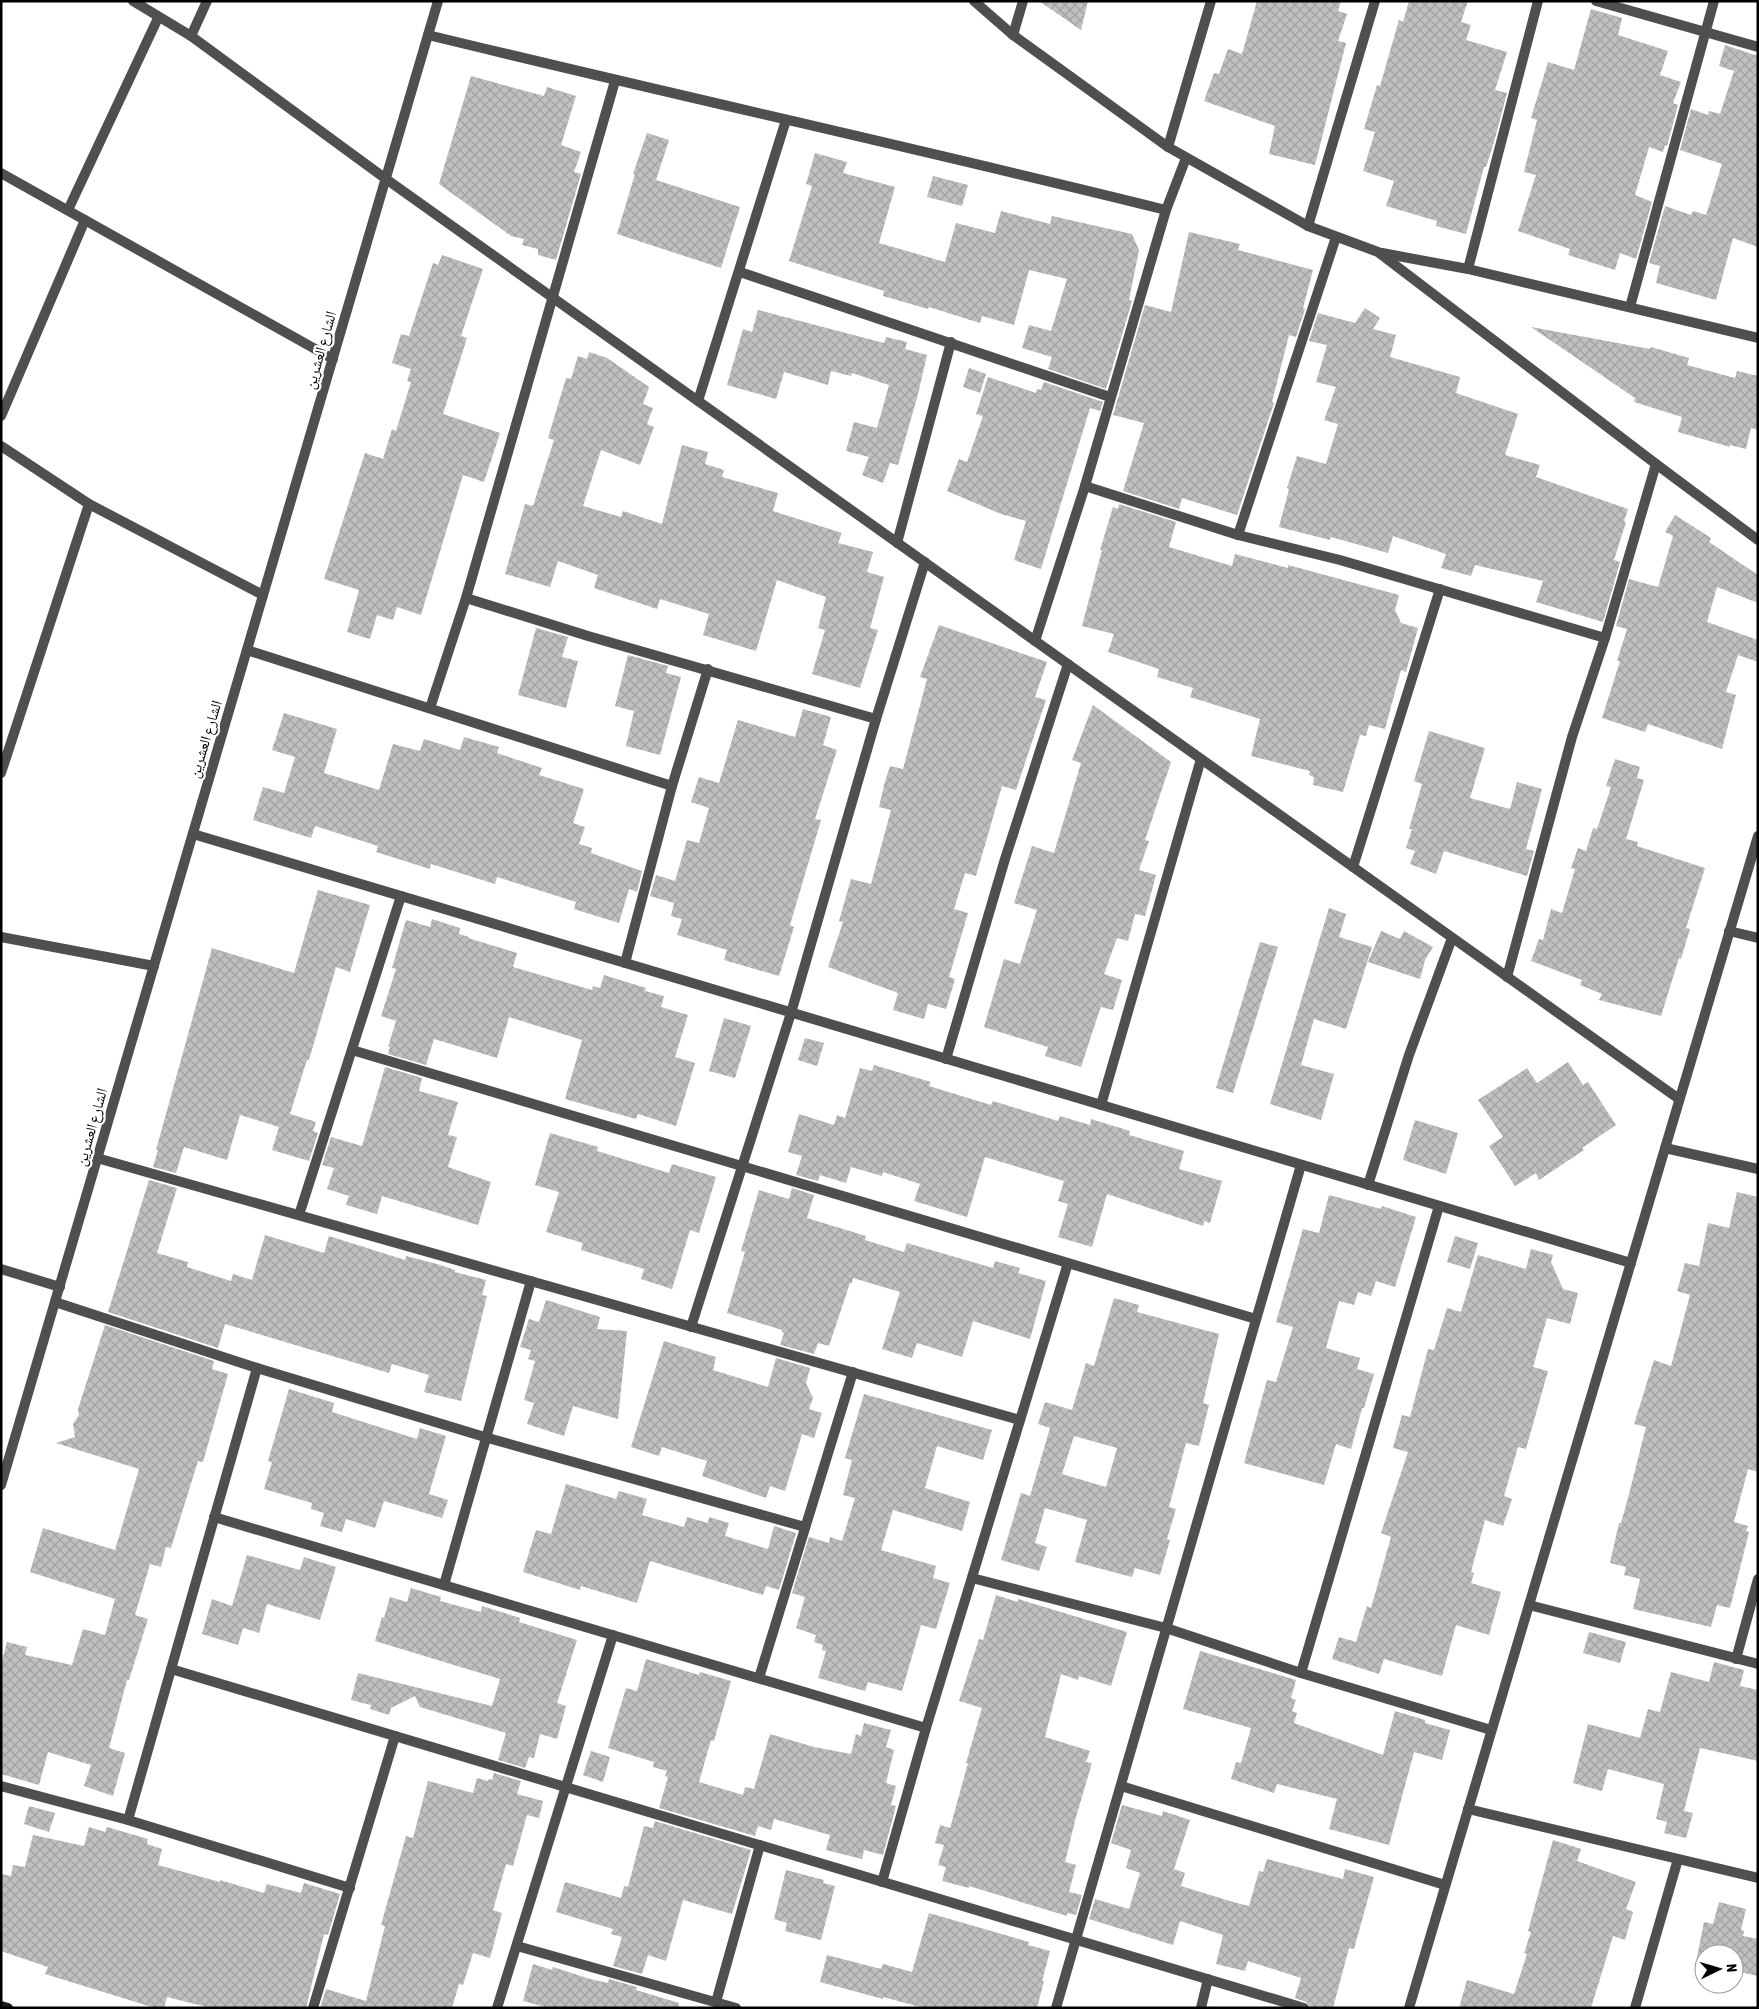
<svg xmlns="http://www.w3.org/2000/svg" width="1759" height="2009" viewBox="0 0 1759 2009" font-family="'Asap Condensed','Noto Naskh Arabic',sans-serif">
<defs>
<pattern id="building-cross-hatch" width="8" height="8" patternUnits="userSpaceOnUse" patternTransform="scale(1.25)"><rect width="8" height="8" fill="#bfbfbf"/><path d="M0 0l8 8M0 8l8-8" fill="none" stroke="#a2a2a2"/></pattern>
</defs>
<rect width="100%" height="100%" fill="#fff"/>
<!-- building -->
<g fill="url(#building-cross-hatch)" fill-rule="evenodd">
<path d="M1039 1H1088L1081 30Z"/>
<path d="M1257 1H1341L1338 11 1347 14 1338 41 1346 43 1315 165 1269 154 1275 126 1204 101 1214 73 1219 74 1228 49 1242 54Z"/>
<path d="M1409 1H1468L1461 22 1471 25 1466 40 1507 52 1495 90 1507 93 1494 142 1486 167H1484L1466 234 1436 226 1437 221 1386 206 1394 181 1363 171 1375 132 1364 129 1377 85 1380 86 1399 20 1403 22Z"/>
<path d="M1591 9 1622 18 1618 35 1668 51 1660 75 1681 82 1673 103 1678 105 1667 146 1665 145 1663 152 1649 147 1635 195 1652 202 1636 259 1620 253 1615 270 1568 255 1570 249 1518 231 1536 175 1524 172 1537 120 1531 118 1548 62 1574 70Z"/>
<path d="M1725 45 1758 56V247L1733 238 1716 300 1656 283 1660 266 1649 263 1665 206 1691 215 1693 211 1706 215 1722 164 1680 150 1691 109 1708 115 1709 111 1720 114 1734 71 1719 66Z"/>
<path d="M471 76 544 96 547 87 576 96 561 145 581 152 574 172 581 174 556 260 538 255V249L522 245 524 239 511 236 439 184Z"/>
<path d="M647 133 669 140 656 180 740 207 721 268 617 234 635 174H633Z"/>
<path d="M815 153 847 162 843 173 895 187 879 243 945 262 956 223 995 233 1001 211 1050 224 1052 216 1132 234 1139 250 1129 300 1132 301 1106 389 1048 369 1052 357 1022 348 1029 325 1051 331 1067 279 1029 270 1014 325 982 316 980 323 929 307 928 309 883 296 884 291 789 261 812 186 806 184Z"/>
<path d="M933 176 968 185 962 206 927 197Z"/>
<path d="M1189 232 1240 244 1238 250 1313 270 1303 308 1305 309 1296 337 1289 335 1272 402 1274 403 1237 515 1182 498 1179 509 1123 491 1144 423 1113 415 1145 305 1171 312Z"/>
<path d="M442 255 483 269 461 336 467 338 443 414 500 433 484 482 463 475 421 615 397 607 393 620 377 615 370 639 347 632 359 590 324 579 365 453 383 459 392 429 396 431 411 382 407 381 411 369 392 363 401 334 409 336 433 263 438 265Z"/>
<path d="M1365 308 1380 318 1373 329 1396 335 1390 357 1460 377 1456 393 1518 414 1505 455 1540 465 1536 477 1628 509 1624 521 1626 522 1614 560 1620 562 1603 622 1536 602 1543 581 1475 565 1471 576 1441 568 1446 554 1393 536 1388 553 1331 537 1330 540 1279 527 1289 489 1287 488 1297 456 1326 464 1338 424 1324 420 1336 387 1316 382 1327 345 1309 341 1318 313 1355 323Z"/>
<path d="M758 310 884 343 886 337 907 342 905 349 927 355 918 394 898 465 890 463 883 483 862 475 869 457 846 451 854 422 877 428 889 385 852 373 851 376 831 371 828 385 784 372 776 399 727 385 743 329 752 332Z"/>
<path d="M1531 327 1650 349 1651 347 1689 358 1687 365 1735 378 1737 371 1758 376V430L1751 428 1746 449 1730 445V447L1678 432 1682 417 1634 402 1635 398Z"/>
<path d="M589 352 607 358 649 387 643 404 653 408 647 424 654 427 640 465 601 450 583 506 621 517 623 511 662 524 682 445 708 452 705 464 724 470 722 477 778 493 773 511 842 533 838 543 873 552 867 572 884 577 870 628 878 630 860 688 812 674 825 630 818 628 826 597 777 580 756 651 703 635 709 614 660 599 657 609 594 588 598 575 558 561 550 587 505 574 525 504 533 506 554 440 548 438 566 378 571 379 578 356 587 359Z"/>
<path d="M969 368 986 374 980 393 963 387Z"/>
<path d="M988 377 1036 393 1037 389 1041 390 1044 382 1103 402 1100 411 1090 408 1041 569 1014 560 1026 521 1001 514 947 491 959 459 967 462 983 416 976 414Z"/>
<path d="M1119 504 1176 522 1169 547 1232 566 1235 554 1288 568V565L1399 595 1395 610 1401 623 1418 628 1406 672 1401 670 1385 729 1369 725 1366 736 1360 735 1343 792 1313 785 1314 777 1309 775 1310 771 1251 756 1260 719 1190 697 1193 688 1157 677 1159 669 1108 652 1114 634 1082 626 1102 550H1100L1113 507 1118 509Z"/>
<path d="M1675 515 1711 538 1709 542 1758 575V603L1717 587 1707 622 1758 640V662L1738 655 1726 692 1736 695 1722 749 1648 724 1645 732 1602 718 1620 661H1617L1627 629 1616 626 1629 579 1658 587 1673 536 1665 532Z"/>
<path d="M939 625 1047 662 1035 697 1046 700 1016 790 1002 786 976 876 965 873 954 909 968 913 949 977 955 979 946 1009 928 1004 924 1019 893 1010 898 993 828 967 843 922 839 921 851 879 871 884 891 810 879 807 884 785 890 766 903 769 927 679 920 677Z"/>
<path d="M536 628 568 637 562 657 578 661 566 708 518 695Z"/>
<path d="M628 655 668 666 666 673 681 677 660 755 626 746 634 711 615 706Z"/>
<path d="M1093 705 1171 762 1145 840 1149 841 1139 870 1156 875 1145 916 1135 914 1128 941 1117 938 1104 974 1122 980 1113 1010 1101 1007 1099 1012 1081 1067 1045 1056 1048 1047 984 1027 1004 959 1020 964 1037 910 1014 903 1032 846 1054 853 1081 763 1072 760Z"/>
<path d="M803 709 831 717 823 745 837 750 815 819 821 820 790 925 794 927 779 976 724 960 727 950 677 935 682 919 671 916 674 903 650 896 656 875 675 881 687 840 699 843 709 808 691 802 699 777 719 783 738 720 795 737Z"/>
<path d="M284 713 337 729 324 773 379 790 393 744 420 751 424 739 460 750 464 737 499 747 497 753 542 768 539 775 584 789 573 823 585 827 579 844 592 848 591 853 642 871 637 892 629 889 619 923 574 909 576 902 497 877 495 884 431 864 430 869 376 852 378 846 315 826 311 838 253 820 263 787 284 793 295 757 272 750Z"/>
<path d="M1429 731 1485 748 1470 798 1510 809 1517 782 1542 789 1526 849 1534 851 1527 876 1444 851 1436 874 1410 864 1415 851 1406 848 1412 829H1409L1422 784 1414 781Z"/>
<path d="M1615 759 1640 767 1637 778 1644 780 1626 839 1638 842 1637 846 1705 868 1686 928 1690 929 1681 959 1679 958 1661 1016 1599 1000 1602 994 1580 985 1582 980 1531 961 1539 939 1543 940 1551 909 1562 913 1575 869 1571 868 1578 848 1586 851 1593 828 1597 829 1611 787 1606 786Z"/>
<path d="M318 890 370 905 350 972 336 967 309 1060H307L305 1066 290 1114 316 1122 313 1131 318 1133 309 1161 272 1150 279 1127 240 1115 227 1160 184 1147 176 1173 153 1167 158 1150H156L212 948 294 973Z"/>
<path d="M1329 908 1346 914 1339 937 1372 947 1346 1029 1314 1019 1301 1065 1334 1074 1321 1120 1270 1104Z"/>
<path d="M432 919 460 928 459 934 469 937 468 938 517 953 513 967 592 990 593 986 600 988 604 975 646 988 645 991 664 996 661 1007 688 1015 675 1057 695 1063 676 1126 638 1114 636 1119 565 1099 582 1040 509 1017 497 1058 434 1039 426 1065 388 1054 390 1047H388L396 1021 381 1016 396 969 392 968 406 920 430 927Z"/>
<path d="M1381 931 1400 939 1404 931 1433 947 1425 960 1420 979 1368 962Z"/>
<path d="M1260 942 1278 947 1233 1093 1216 1088Z"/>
<path d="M724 1018 751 1026 735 1078 709 1071Z"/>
<path d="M805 1038 824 1043 817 1066 798 1060Z"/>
<path d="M1568 1062 1583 1085 1588 1082 1616 1125 1582 1148 1584 1150 1539 1180 1536 1173 1515 1186 1489 1146 1503 1137 1478 1100 1527 1068 1537 1083Z"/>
<path d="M874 1065 931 1082 929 1086 991 1105 993 1101 1058 1121 1060 1116 1090 1125 1091 1119 1130 1131 1129 1135 1184 1151 1179 1169 1222 1181 1210 1223 1204 1221 1203 1226 1107 1194 1092 1247 1058 1237 1068 1204 1058 1201 1064 1181 985 1157 967 1217 914 1201 920 1184 883 1172 882 1176 851 1167 846 1183 820 1175 818 1181 796 1175 802 1156 788 1152 799 1114 834 1125 837 1115 845 1118 860 1068 872 1071Z"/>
<path d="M385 1067 422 1078 419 1091 458 1102 448 1135 457 1137 448 1167 491 1182 478 1225 382 1196 377 1214 346 1205 349 1196 327 1189 334 1168 322 1165 331 1137 362 1146Z"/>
<path d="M1415 1120 1458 1133 1446 1174 1403 1160Z"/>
<path d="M550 1133 598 1147 597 1151 669 1173 672 1164 716 1177 699 1233 690 1230 672 1289 641 1279 644 1269 581 1250 583 1243 546 1232 559 1192 535 1185Z"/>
<path d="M149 1180 177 1188 157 1253 188 1262 187 1267 231 1281 233 1274 252 1280 265 1235 324 1253 329 1236 405 1260 406 1256 437 1264 455 1270V1272L486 1280 482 1295 487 1296 461 1401 424 1392 429 1375 392 1364 389 1373 225 1324 218 1348 108 1312Z"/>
<path d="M792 1188 814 1195 807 1218 866 1236 865 1240 904 1252 907 1243 993 1268 995 1261 1020 1268 1018 1273 1046 1281 1030 1339 973 1321 962 1357 917 1343 912 1358 882 1349 900 1292 853 1278 852 1283H850L829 1346 818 1343 814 1354 780 1345 784 1333 782 1332V1330L727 1313 745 1252 741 1251 759 1190 789 1199Z"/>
<path d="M1737 1192 1758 1197V1472L1748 1469 1734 1522 1748 1526 1746 1531 1749 1532 1730 1608 1717 1605 1711 1627 1633 1609 1640 1579 1624 1575 1626 1567 1610 1563 1619 1523H1621L1628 1498 1646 1427 1634 1424 1654 1360 1671 1366 1690 1295 1677 1291 1685 1263 1699 1266 1708 1223 1729 1228Z"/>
<path d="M1329 1195 1381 1209 1382 1206 1416 1217 1395 1287 1376 1281 1371 1296 1358 1292 1354 1305 1339 1301 1326 1348 1360 1358 1357 1369 1374 1374 1364 1408H1362L1351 1449 1336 1444 1324 1485 1244 1463 1267 1380 1276 1382 1293 1327 1276 1322 1303 1229 1319 1233Z"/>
<path d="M1455 1236 1478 1243 1470 1269 1447 1262Z"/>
<path d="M1531 1249 1553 1255 1551 1262 1563 1289 1578 1293 1570 1324 1547 1318 1533 1367 1548 1371 1526 1449 1518 1447 1504 1496 1512 1499 1503 1526 1485 1520 1471 1572 1474 1573 1471 1583 1501 1592 1489 1635 1456 1625 1442 1676 1384 1659 1379 1674 1332 1659 1339 1637 1356 1642 1367 1606 1371 1608 1391 1537 1381 1533 1408 1452 1393 1448 1402 1415 1410 1417 1428 1349 1434 1350 1447 1308 1461 1312 1478 1255 1526 1269Z"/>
<path d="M1114 1298 1139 1305 1137 1312 1219 1334 1203 1403 1209 1405 1199 1446 1186 1443 1169 1507 1176 1509 1167 1539 1170 1540 1160 1575 1135 1568 1132 1577 1075 1562 1087 1520 1045 1508 1035 1543 1047 1547 1039 1571 1001 1560 1021 1493 1030 1496 1050 1428 1038 1424 1045 1402 1072 1410 1086 1363 1094 1366ZM1074 1436 1117 1448 1106 1487 1062 1474Z"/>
<path d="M546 1300 600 1317 597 1329 627 1331 618 1419 573 1406 564 1436 527 1424 534 1403 524 1400 535 1361 528 1359 531 1350 520 1347 529 1319 539 1322Z"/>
<path d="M105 1325 214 1361 212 1369 228 1374 203 1462 198 1461 171 1548 166 1547 161 1567 150 1564 135 1615 148 1619 129 1680H127L109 1748 125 1753 113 1796 84 1786 91 1765 48 1752 39 1785 1 1774V1664L7 1642 27 1647 25 1655 72 1665 83 1629 105 1635 115 1599 30 1572 43 1528 115 1550 139 1469 56 1443 75 1437 73 1424 79 1415 78 1409Z"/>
<path d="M664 1341 716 1357 713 1370 768 1387 776 1358 810 1368 806 1383 813 1398 809 1409 822 1413 814 1438 802 1434 785 1491 770 1486 766 1498 702 1476 707 1461 662 1447 659 1456 631 1447Z"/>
<path d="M289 1389 334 1403 332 1412 417 1439 420 1428 446 1436 429 1494 448 1500 442 1518 384 1501 375 1528 346 1519 342 1532 320 1526 324 1513 311 1509 312 1503 264 1489 272 1462 268 1461Z"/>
<path d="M864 1394 992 1430 983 1460 937 1446 925 1488 970 1502 962 1531 893 1510 881 1550 936 1566 933 1578 950 1583 936 1629 921 1625 902 1691 868 1682 865 1691 818 1678 826 1651 822 1650 823 1645 814 1642 816 1635 796 1628 805 1597 792 1593 809 1537 829 1543 830 1537 842 1541 855 1498 843 1495 852 1460 845 1458Z"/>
<path d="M566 1484 616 1499 619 1491 647 1499 642 1515 684 1527 687 1517 708 1523 709 1517 729 1523 725 1536 768 1549 774 1526 796 1533 779 1590 766 1586 763 1595 650 1561 637 1603 581 1586 580 1590 523 1572 536 1530 551 1534Z"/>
<path d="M247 1555 300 1570 304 1557 336 1567 320 1620 267 1604 259 1633 243 1628 238 1645 202 1634 212 1599 232 1606Z"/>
<path d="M411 1588 441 1597 440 1601 481 1612 482 1606 520 1618 519 1622 577 1640 557 1703 566 1706 557 1739 540 1734 534 1758 529 1757 525 1768 498 1760 506 1733 420 1707 415 1696 391 1708 389 1715 370 1709 371 1705 351 1700 358 1673 492 1706 500 1679 375 1641 382 1617 384 1618 390 1597 407 1602Z"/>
<path d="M996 1595 1018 1602V1599L1127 1632 1111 1686 1079 1676 1078 1680 1061 1674 1045 1737 1090 1751 1086 1762 1092 1763 1076 1817 1065 1862 1076 1865 1069 1892 1082 1895 1076 1915 1067 1913V1916L969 1886V1888L942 1881 946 1867 938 1865 944 1845 935 1843 940 1825 950 1828 968 1763H966L982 1708 959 1701 979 1639 983 1640Z"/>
<path d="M1589 1632 1626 1642 1620 1663 1583 1653Z"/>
<path d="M1200 1651 1296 1680 1291 1698 1296 1700 1292 1711 1297 1713 1294 1723 1383 1755 1395 1711 1425 1720V1723L1450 1730 1442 1760 1414 1752 1389 1845 1329 1829 1337 1799 1277 1784 1274 1793 1231 1779 1236 1762 1241 1763 1251 1728 1183 1709Z"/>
<path d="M646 1659 699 1675 700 1672 731 1681 714 1741 711 1740 699 1782 743 1795 745 1787 754 1789 770 1734 814 1747 851 1754 856 1734 861 1736 864 1723 891 1730 886 1747 894 1750 886 1783 896 1786 891 1805 896 1806 883 1855 864 1850 862 1859 826 1850 830 1835 774 1819 771 1830 758 1826 755 1836 659 1808 668 1777 665 1776 667 1771 653 1767 654 1762 608 1748 626 1688 637 1691Z"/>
<path d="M1714 1662 1744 1670 1740 1686 1758 1690V1761L1700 1748 1684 1811 1693 1813 1686 1838 1664 1833 1667 1822 1656 1819 1664 1784 1608 1769 1602 1791 1573 1783 1588 1724 1640 1738 1648 1709 1660 1712 1671 1672 1709 1682Z"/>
<path d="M591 1751 610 1757 603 1782 583 1775Z"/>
<path d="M494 1773 521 1781 517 1794 543 1801 539 1818 527 1815 513 1866 506 1864 493 1910 502 1913 490 1958 473 1953 463 1985 459 1984 452 2008H320L326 1989 366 2001 385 1926 381 1925 406 1836 413 1838 428 1781 473 1793 477 1778 488 1781 489 1779 492 1780Z"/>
<path d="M1122 1805 1162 1816 1163 1811 1190 1820 1174 1869 1185 1873 1181 1886 1233 1902 1249 1906 1259 1871 1263 1872 1267 1859 1343 1879 1345 1869 1374 1877 1354 1949 1349 1948 1333 2008H1311L1306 2002 1295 1998 1301 1978 1248 1961 1245 1971 1216 1964 1223 1935 1180 1921 1173 1945 1089 1919 1095 1899 1129 1909 1140 1873 1126 1868 1131 1850 1111 1843Z"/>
<path d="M29 1806 55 1813 49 1832 24 1824Z"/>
<path d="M655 1821 751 1850 732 1914 683 1900 666 1961 648 1955 642 1974 613 1966 622 1937 611 1934 613 1929 556 1912 565 1882 621 1898 624 1886 628 1887 644 1826 653 1828Z"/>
<path d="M89 1827 105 1832 107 1827 148 1839 147 1844 162 1849 158 1865 220 1882V1880L264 1893 267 1884 301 1893 304 1883 340 1894 328 1935 324 1934 306 2008H211L167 1997 164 2008H155L45 1974 48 1967 1 1951V1874L11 1876 13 1865 25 1867 33 1835 84 1846Z"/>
<path d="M1553 1840 1581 1849 1577 1861 1636 1882 1626 1909 1633 1912 1625 1940 1613 1936 1591 2008H1459L1467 1980 1514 1994 1527 1954 1524 1953 1531 1932 1528 1931Z"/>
<path d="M786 1870 824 1880 823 1883 835 1886 821 1940 785 1931 787 1923 774 1919Z"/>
<path d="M1719 1902 1746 1909 1741 1930 1744 1931 1743 1936 1758 1939V1976L1734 1971V1954H1704V1964L1696 1962 1704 1922 1713 1924Z"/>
<path d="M929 1913 1029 1942 1028 1945 1050 1951 1042 1981H1044L1037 2008H924L883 1997V1999L820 1982 827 1955 881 1969 883 1964 912 1972Z"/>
<path d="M533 1964 552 1970 553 1967 590 1979 608 1983 609 1979 637 1987 636 1990 679 2003V2008H549L523 2001Z"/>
</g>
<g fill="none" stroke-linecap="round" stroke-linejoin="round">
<!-- minor -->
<g stroke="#4f4f4f" stroke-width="10">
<path d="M133 1 191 36 386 179 1679 1099"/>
<path d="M974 1 1013 35 1168 147 1308 226 1378 252 1656 464 1758 540"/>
<path d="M1596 1 1758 47"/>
<path d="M428 35C674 95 921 149 1166 210L1186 158"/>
<path d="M1013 35 1023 1"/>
<path d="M191 36 207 1"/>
<path d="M1168 147 1211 1"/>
<path d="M1 173 333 359"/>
<path d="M68 210 158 18"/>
<path d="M1308 226 1375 1"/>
<path d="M1382 253 1468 269 1758 338"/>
<path d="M1468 269 1538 1"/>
<path d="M740 272 1110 397"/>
<path d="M1630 307 1714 1"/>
<path d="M698 401 786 120"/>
<path d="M1 416 85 220"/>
<path d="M1 446 89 504 263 595"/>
<path d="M1085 486 1238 535 1340 560 1605 638"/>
<path d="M1238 535 1336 237"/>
<path d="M897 543 951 342"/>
<path d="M466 598 588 636 876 719"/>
<path d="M1035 641 1085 486 1166 210"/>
<path d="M247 650 672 786"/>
<path d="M430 708 466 598 615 81"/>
<path d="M1 773 89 504"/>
<path d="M193 834 1631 1263"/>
<path d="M1353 867 1440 589"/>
<path d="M1729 931 1758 938"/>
<path d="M1 937 154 966"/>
<path d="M625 963 672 786 708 669"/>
<path d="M1507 977 1572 737 1605 638 1656 464"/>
<path d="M352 1050 1256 1319"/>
<path d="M946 1059 1005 859 1068 664"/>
<path d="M1101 1105 1201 759"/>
<path d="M1665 1148 1758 1169"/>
<path d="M97 1158 1020 1420"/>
<path d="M1368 1185 1409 1055 1452 938"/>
<path d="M299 1215 401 896"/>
<path d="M1 1269 60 1287"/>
<path d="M55 1302 257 1368 488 1438 805 1527"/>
<path d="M691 1327 791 1013 876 719 925 562"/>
<path d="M214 1517 926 1728"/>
<path d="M972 1578 1166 1628 1301 1673 1491 1730"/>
<path d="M444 1585 531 1281"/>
<path d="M1529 1605 1758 1664"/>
<path d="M1736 1659 1758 1579"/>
<path d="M171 1669 1304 2008"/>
<path d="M1301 1673 1439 1206"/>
<path d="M759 1678 853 1372"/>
<path d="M1 1786 128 1820 350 1888"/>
<path d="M1121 1786 1445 1885"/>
<path d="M1468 1809 1758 1878"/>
<path d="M128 1820 257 1368"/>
<path d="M882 1882 926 1728 1068 1263"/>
<path d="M517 1946 736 2008"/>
<path d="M716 2002 760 1845"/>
<path d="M313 2008 395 1736"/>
<path d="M497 2008 613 1635"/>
<path d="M1056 2008 1301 1165"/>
<path d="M1201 2008 1208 1979"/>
<path d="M1409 2008 1758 836"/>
<path d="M1635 2008 1678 1859"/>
</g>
<!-- tertiary -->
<path stroke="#4f4f4f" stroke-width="10" d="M1 1485 438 1"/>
<!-- secondary -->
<path stroke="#1c1c1c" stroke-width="10" d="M1 2006 8 2008"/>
</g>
<g text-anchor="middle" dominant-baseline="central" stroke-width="4.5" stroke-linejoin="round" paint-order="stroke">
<!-- street labels -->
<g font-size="15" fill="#000" stroke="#fff">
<text transform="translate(320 350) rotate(-74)">الشارع العشرين</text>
<text transform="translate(205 739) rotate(-73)">الشارع العشرين</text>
<text transform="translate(91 1127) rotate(-74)">الشارع العشرين</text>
</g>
</g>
<!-- border -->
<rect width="1759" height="2009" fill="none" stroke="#000000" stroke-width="5"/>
<!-- north arrow -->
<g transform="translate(1719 1969) rotate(85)"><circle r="24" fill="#ffffff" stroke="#999999"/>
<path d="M0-4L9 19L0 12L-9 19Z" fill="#000000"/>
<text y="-8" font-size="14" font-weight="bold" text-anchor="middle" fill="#000000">N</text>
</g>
</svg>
